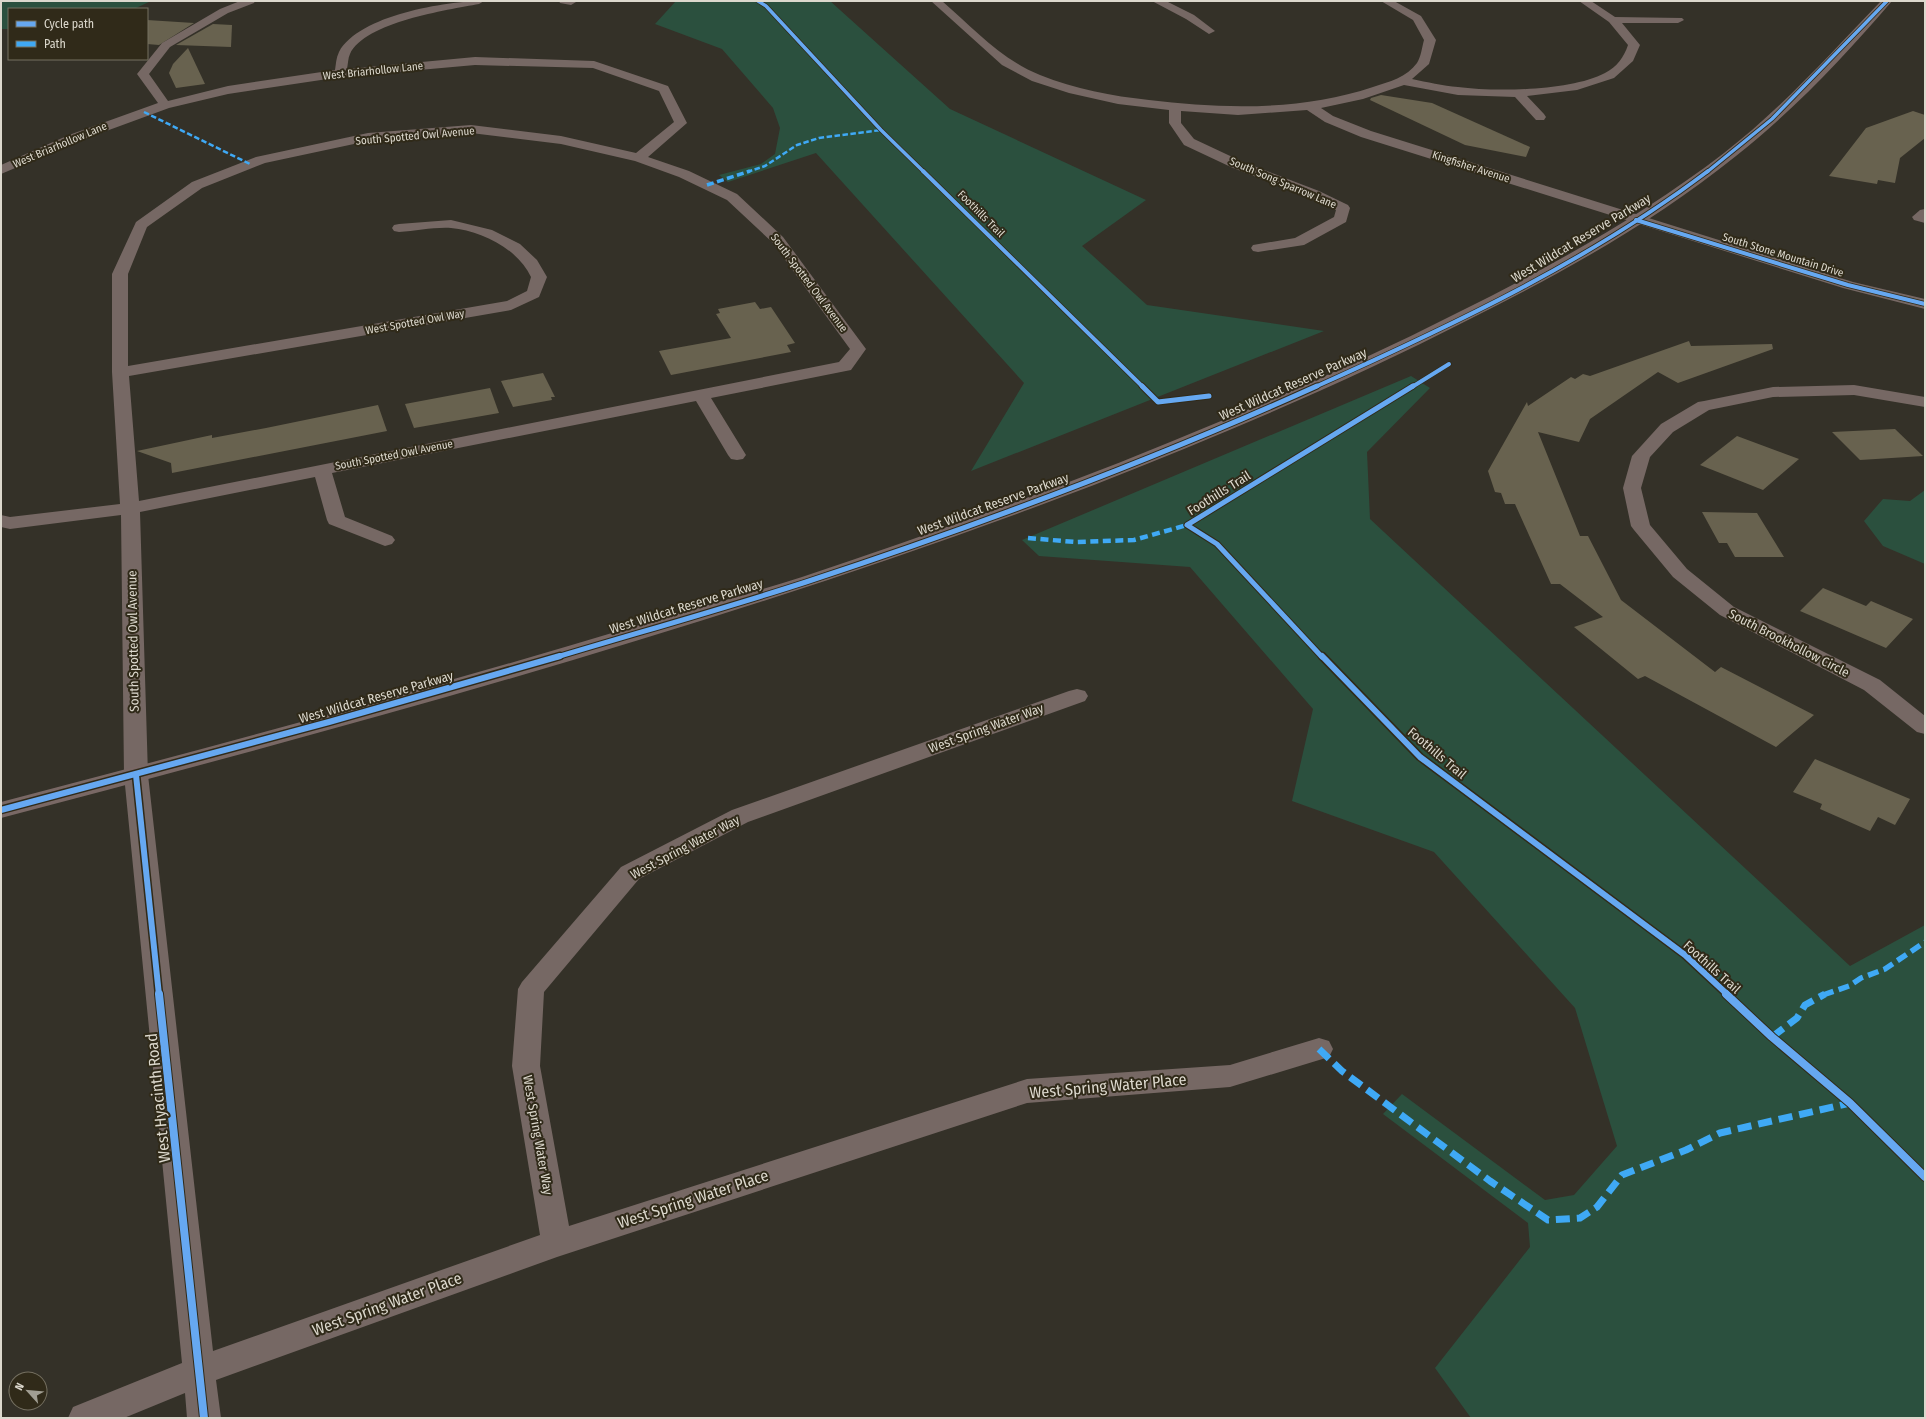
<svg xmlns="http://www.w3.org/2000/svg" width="1926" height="1419" viewBox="0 0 1926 1419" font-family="'Fira Sans Condensed',sans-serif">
<rect width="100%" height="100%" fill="#343128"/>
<!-- green -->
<g fill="#2b503e">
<path d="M1 1H151L134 9H9V29H1Z"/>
<path d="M676 1H830L950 109 1146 200 1082 246 1147 305 1324 331 971 471 1024 383 816 153 728 182 719 175 761 164 775 154 780 128 773 108 722 49 655 24Z"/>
<path d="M1411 376 1430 388 1367 452 1370 519 1850 966 1925 925V1418H1471L1435 1368 1530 1247 1528 1223 1383 1114 1402 1094 1545 1200 1574 1195 1617 1146 1575 1008 1434 852 1292 801 1313 709 1190 567 1039 556 1022 540Z"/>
<path d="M1925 490V564L1883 546 1864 521 1883 499 1910 501Z"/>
</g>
<!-- building -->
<g fill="#68624f">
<path d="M147 20 194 23 159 45 147 44Z"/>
<path d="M213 24 232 25 231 47 176 45Z"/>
<path d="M188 48 205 84 176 88 169 73 173 64Z"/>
<path d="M1381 95 1432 103 1530 147 1526 157 1465 145 1370 100 1371 98Z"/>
<path d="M1913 111 1925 115V138L1900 158 1895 183 1878 180 1877 184 1829 176 1866 128Z"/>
<path d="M755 302 760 309 771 307 795 343 787 345 791 352 671 375 659 351 731 338 716 314 720 313 718 309Z"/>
<path d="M1689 341 1691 346 1772 344 1773 349 1678 383 1658 372 1590 419 1579 442 1538 432 1580 536H1588L1621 600 1715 672 1721 667 1814 715 1776 747 1645 676 1638 679 1574 627 1603 617 1560 584H1551L1515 504H1505L1501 493 1495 492 1488 471 1527 402 1528 406 1571 377 1575 379 1583 374 1590 376Z"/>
<path d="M543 373 555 397H551L552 400 513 407 501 381Z"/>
<path d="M490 388 499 413 414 428 405 404Z"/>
<path d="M378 405 387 431 172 473 171 463 137 451 212 435V438L266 428Z"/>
<path d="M1895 429 1923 456 1860 460 1832 432Z"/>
<path d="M1737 436 1799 459 1763 490 1700 465Z"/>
<path d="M1702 512 1757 513 1784 557H1735L1727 543H1719Z"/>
<path d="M1823 588 1866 606 1871 601 1913 619 1886 648 1800 611Z"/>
<path d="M1815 759 1910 799 1895 825 1878 817 1870 831 1820 809 1822 804 1793 792Z"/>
</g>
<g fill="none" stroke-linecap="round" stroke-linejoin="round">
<!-- street -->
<g fill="#766864" fill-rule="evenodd">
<path d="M240 1H255L254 3 228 13 170 47 149 74 168 101 228 86 335 70C336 64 336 58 339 52 359 15 446 1 484 1L479 4C447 10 365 22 350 54 348 58 348 64 347 69L475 57 594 61 668 86 687 123 648 157 689 171 737 194 783 237 866 349 851 370 711 398 746 455 743 459 737 460 731 459 728 455 696 401 332 473 345 517 392 536 395 540 392 544 385 546 329 524 327 520 315 477 140 512 148 775 213 1351 540 1235 512 1066 518 989 522 982 621 867 732 810 1069 691 1077 689 1085 691 1088 696 1085 701 748 822 639 879 544 992 540 1066 569 1226 1027 1079 1230 1065 1319 1038 1329 1041 1333 1049 1329 1057 1230 1087 1027 1103 557 1257 216 1380 221 1418H187L185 1393 124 1418H68L73 1407 182 1363 124 775 121 515 10 529 1 527V515L10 517 120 504 112 372V274L136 222 192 182 256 157 368 133 471 125 561 136 636 153 674 122 659 91 593 68 475 65 341 77 228 94 169 108 79 141 1 174V165L69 135 158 103 137 74 162 43 220 9ZM471 133 561 144 635 161 679 177 727 200 773 243 850 349 839 362 139 501 129 376 511 310 539 297 547 277 537 260 520 244 492 230 451 220 399 224 394 225 392 228 394 231 399 232C416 231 434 227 451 228 482 231 518 249 531 277L527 291 507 301 128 366V274L147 227 202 188 265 163 368 141Z"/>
<path d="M559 1H576V2L571 5 560 3Z"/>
<path d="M931 1H942C973 28 1002 60 1040 75 1075 89 1112 96 1149 100 1223 109 1301 111 1373 87 1389 82 1407 77 1417 63 1421 57 1422 47 1424 40L1413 20 1381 1H1394L1421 16 1436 40 1429 64 1412 79C1427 82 1443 86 1458 87 1496 92 1571 91 1605 73 1617 67 1624 57 1628 45L1609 22 1579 1H1591L1615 17 1682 18 1684 20 1678 23H1622L1640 45 1633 61 1614 78 1577 90 1527 96 1544 114 1546 117 1544 120H1536L1515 97 1458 95 1404 85 1363 99 1321 108 1333 116 1371 131 1853 282 1925 299V309L1843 288 1361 137 1325 122 1307 110 1238 115 1181 111V123L1194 139 1243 162 1319 191 1348 205 1350 208 1346 222 1304 245 1258 252 1253 251 1251 248 1253 245 1295 238 1334 217 1336 210 1309 197 1233 168 1184 145 1169 123V110L1118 104 1069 93 1032 81 1002 65Z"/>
<path d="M1152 1H1166L1194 15 1215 31 1209 34 1186 19Z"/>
<path d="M1925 209V223L1914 220 1912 217 1920 210Z"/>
<path d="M1854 385 1925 397V407L1854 395 1773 397 1709 410 1673 432 1650 457 1641 488 1650 525 1687 569 1734 607 1880 680 1925 716V734L1917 732 1864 690 1720 615 1673 577 1634 530 1631 526 1623 488 1632 456 1661 424 1698 402 1704 401 1773 387Z"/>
</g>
<!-- secondary -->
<path fill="#796865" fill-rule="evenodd" d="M1881 1H1892C1845 56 1793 111 1736 156 1654 222 1562 273 1468 320 1347 382 1221 435 1094 485 739 621 369 721 1 818V802C212 747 423 690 632 627 689 610 746 595 802 577 943 530 1084 479 1221 421 1301 388 1380 352 1457 313 1550 267 1642 216 1724 153 1782 108 1831 53 1881 1Z"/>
<!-- quiet-far4 -->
<g stroke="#3fa9f5" stroke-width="2.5" stroke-dasharray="5.5 2.5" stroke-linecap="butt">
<path d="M144 112 250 164"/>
<path d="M747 172 765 166 797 145 819 138 881 130"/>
</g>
<!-- quiet-far3 -->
<path stroke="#3fa9f5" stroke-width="3.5" stroke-dasharray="7 3.5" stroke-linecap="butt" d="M707 185 750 171"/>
<!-- quiet-far2 -->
<path stroke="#3fa9f5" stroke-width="4.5" stroke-dasharray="8 4.5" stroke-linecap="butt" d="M1028 538 1075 542 1134 540 1187 525"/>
<!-- quiet-far1 -->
<path stroke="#3fa9f5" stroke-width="5.5" stroke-dasharray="11 5.5" stroke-linecap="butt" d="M1823 995 1849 986 1861 978 1885 969 1925 942"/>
<!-- quiet -->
<g stroke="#3fa9f5" stroke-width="7" stroke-dasharray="14 7" stroke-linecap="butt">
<path d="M1772 1037 1797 1018 1805 1005 1825 994"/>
<path d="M1319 1049 1342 1071 1490 1181 1548 1220 1580 1218 1597 1207 1622 1175 1686 1150 1720 1133 1850 1103"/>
</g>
<defs>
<g id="cycleway-far4">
<path d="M758 1 766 6 881 130 924 172"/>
<path d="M1707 172 1772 119 1887 1"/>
</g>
<g id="cycleway-far3">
<path d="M923 171 1143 387"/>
<path d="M1636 220 1848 285 1925 304"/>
<path d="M1315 387C1451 326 1589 261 1708 171"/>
<path d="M1412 387 1449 364"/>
</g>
<g id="cycleway-far2">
<path d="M1142 386 1158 402 1209 396"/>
<path d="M557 657C640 632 723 609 806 582 979 525 1151 461 1317 386"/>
<path d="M1322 657 1217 544 1187 525 1413 386"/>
</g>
<g id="cycleway-far1">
<path d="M1322 656 1420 757 1685 955 1728 995"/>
<path d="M136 775 159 995"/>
<path d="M1 810 329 722 560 656"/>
</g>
<g id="cycleway">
<path d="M159 994 204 1418"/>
<path d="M1726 994 1772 1037 1850 1103 1925 1177"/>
</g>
</defs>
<!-- cycleway-far4 casing -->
<use href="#cycleway-far4" stroke="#302a19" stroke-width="5"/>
<!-- cycleway-far3 casing -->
<use href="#cycleway-far3" stroke="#302a19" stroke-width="5.5"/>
<!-- cycleway-far2 casing -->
<use href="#cycleway-far2" stroke="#302a19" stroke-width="7"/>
<!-- cycleway-far1 casing -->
<use href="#cycleway-far1" stroke="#302a19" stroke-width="9"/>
<!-- cycleway casing -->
<use href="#cycleway" stroke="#302a19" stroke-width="10"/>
<!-- cycleway-far4 -->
<use href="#cycleway-far4" stroke="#66a8f1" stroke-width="3.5"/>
<!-- cycleway-far3 -->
<use href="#cycleway-far3" stroke="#66a8f1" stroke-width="4"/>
<!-- cycleway-far2 -->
<use href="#cycleway-far2" stroke="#66a8f1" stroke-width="5"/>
<!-- cycleway-far1 -->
<use href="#cycleway-far1" stroke="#66a8f1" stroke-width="6"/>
<!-- cycleway -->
<use href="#cycleway" stroke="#66a8f1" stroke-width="8"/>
</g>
<g text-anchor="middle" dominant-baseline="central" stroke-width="4" stroke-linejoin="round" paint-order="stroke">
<!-- far-street labels -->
<g font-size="11" fill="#dcd8cd" stroke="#302a19">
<text transform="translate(373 71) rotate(-6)">West Briarhollow Lane</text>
<text transform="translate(415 136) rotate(-5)">South Spotted Owl Avenue</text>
<text transform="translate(60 145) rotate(-23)">West Briarhollow Lane</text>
<text transform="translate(1471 167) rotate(18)">Kingfisher Avenue</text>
<text transform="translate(1283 183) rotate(23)">South Song Sparrow Lane</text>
<text transform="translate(981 214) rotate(45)">Foothills Trail</text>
<text transform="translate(1783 255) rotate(17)">South Stone Mountain Drive</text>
<text transform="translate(809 283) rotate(53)">South Spotted Owl Avenue</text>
<text transform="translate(415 322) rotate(-10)">West Spotted Owl Way</text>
<text transform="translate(394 455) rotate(-11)">South Spotted Owl Avenue</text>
</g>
<!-- street labels -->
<g font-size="13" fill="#dcd8cd" stroke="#302a19">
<text transform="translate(1581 238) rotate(-31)">West Wildcat Reserve Parkway</text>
<text transform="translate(1293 384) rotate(-24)">West Wildcat Reserve Parkway</text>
<text transform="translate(1219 493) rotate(-32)">Foothills Trail</text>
<text transform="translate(993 504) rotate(-20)">West Wildcat Reserve Parkway</text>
<text transform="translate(686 606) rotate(-17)">West Wildcat Reserve Parkway</text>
<text transform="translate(133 641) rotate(-91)">South Spotted Owl Avenue</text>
<text transform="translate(1789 643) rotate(27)">South Brookhollow Circle</text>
<text transform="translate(376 697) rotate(-16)">West Wildcat Reserve Parkway</text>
<text transform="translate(986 728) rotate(-20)">West Spring Water Way</text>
<text transform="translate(1437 753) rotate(40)">Foothills Trail</text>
<text transform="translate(685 847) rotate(-28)">West Spring Water Way</text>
<text transform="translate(1712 967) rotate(42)">Foothills Trail</text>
<text transform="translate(538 1135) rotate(80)">West Spring Water Way</text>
</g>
<!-- near-street labels -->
<g font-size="16" fill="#dcd8cd" stroke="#302a19">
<text transform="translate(1108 1086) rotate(-5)">West Spring Water Place</text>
<text transform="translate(158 1098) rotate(-96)">West Hyacinth Road</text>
<text transform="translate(693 1199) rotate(-18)">West Spring Water Place</text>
<text transform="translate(387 1304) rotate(-20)">West Spring Water Place</text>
</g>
</g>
<!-- border -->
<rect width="1926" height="1419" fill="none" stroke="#dcd8cd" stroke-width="4"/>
<!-- legend -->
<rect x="8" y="8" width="140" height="52" fill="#302a19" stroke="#757061"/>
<rect x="16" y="21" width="20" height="6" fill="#66a8f1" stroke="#757061"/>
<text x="44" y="28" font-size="12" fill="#dcd8cd">Cycle path</text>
<rect x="16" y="41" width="20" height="6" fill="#3fa9f5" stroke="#757061"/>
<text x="44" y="48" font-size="12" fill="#dcd8cd">Path</text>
<!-- north arrow -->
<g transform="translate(28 1391) rotate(297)"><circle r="19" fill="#302a19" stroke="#757061"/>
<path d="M0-3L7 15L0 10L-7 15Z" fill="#a19e93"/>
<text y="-6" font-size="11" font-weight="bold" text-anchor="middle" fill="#dcd8cd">N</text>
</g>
</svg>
